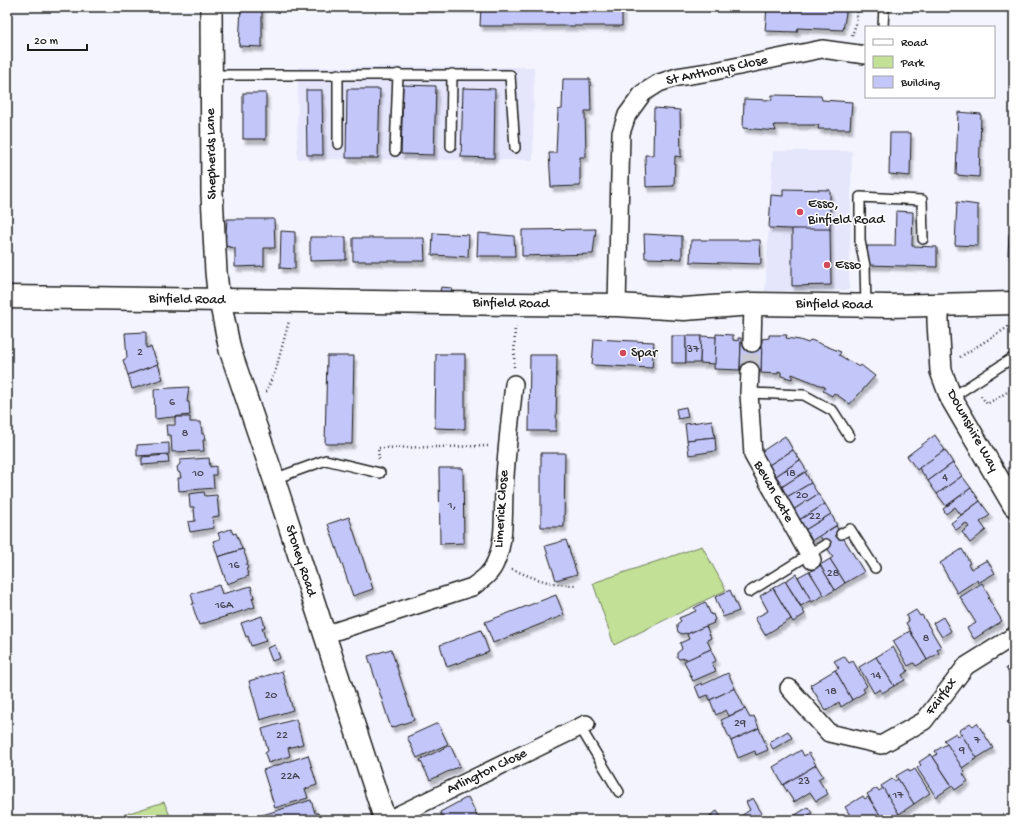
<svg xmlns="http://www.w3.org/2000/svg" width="1021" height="827" viewBox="0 0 1021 827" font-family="'Gochi Hand',sans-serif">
<defs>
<filter id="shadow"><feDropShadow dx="2.5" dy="4.5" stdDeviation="1" flood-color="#0004"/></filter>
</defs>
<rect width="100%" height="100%" fill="#f3f4fe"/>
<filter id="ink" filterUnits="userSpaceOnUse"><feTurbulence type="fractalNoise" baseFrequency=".025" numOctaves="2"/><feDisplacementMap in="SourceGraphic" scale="8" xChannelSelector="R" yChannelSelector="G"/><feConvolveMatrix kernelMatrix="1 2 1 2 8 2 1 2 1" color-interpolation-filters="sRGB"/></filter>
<g filter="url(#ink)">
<!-- built -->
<g fill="#e5e6fc">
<path d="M298 67H534L533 160 297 159Z"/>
<path d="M773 151H852L849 290 765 291Z"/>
</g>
<!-- green -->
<g fill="#c3e097" stroke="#707e5a">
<path d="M702 546 726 590 614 645 593 583Z"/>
<path d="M164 802 172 820H107Z"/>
</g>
<!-- building -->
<g fill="#c3c6f8" stroke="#1c1c1c" filter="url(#shadow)">
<path d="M241 7H262V47L239 46Z"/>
<path d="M408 7H474V8Z"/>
<path d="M481 7H622V26H480Z"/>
<path d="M767 7H847L843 30 798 28 797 32 765 31Z"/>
<path d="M563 79H590L591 111H585L586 157H580V186L551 187 549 153H556L558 110 562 109Z"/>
<path d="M403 85 436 86 434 155 401 154Z"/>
<path d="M463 88 495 89 494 158 461 157Z"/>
<path d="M347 89H380L378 158H346Z"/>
<path d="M306 90H322L323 155H307Z"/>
<rect x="243" y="93" width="23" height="46"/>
<path d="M772 95 821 96 822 100 852 102 850 129H818L819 125H774L776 131 743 128 744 99 772 100Z"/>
<path d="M654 108 680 110 681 157 675 156 674 186 646 187 645 155H653Z"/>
<path d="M958 112 981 114 979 177 956 175Z"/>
<path d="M890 133H911L910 176 889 174Z"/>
<path d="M783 189 830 190V231L769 228 771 195 783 196Z"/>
<path d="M957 202 978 205V246L955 245Z"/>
<path d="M896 211 913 212 912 246 937 247V267L867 265V246H895Z"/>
<path d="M227 219H274L275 248H264V266L235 267V248L225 246Z"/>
<path d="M596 229 593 254 522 256V230Z"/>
<path d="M792 229H830L831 285 792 286Z"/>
<path d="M281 231 295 232V269L280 268Z"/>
<path d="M433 233 469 235 468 257 432 255Z"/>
<path d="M478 233 514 236 515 256H477Z"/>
<path d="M644 234 682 236V259L645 258Z"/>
<path d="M1009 234H1014V255H1008Z"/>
<path d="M310 237H346V260L310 261Z"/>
<path d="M353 238H424L425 261H353Z"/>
<path d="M691 240H760L761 264 690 262Z"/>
<path d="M441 287 452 288 451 292H440Z"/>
<path d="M146 332V348L151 347 158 364 128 375 123 360 127 358 125 333Z"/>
<path d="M716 334 733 335V340L738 341V338H741L740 370 714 369Z"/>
<path d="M769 335H787L786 338 800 340 808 343 811 340 841 352 839 355 859 367 861 365 875 376 850 404 834 393 832 396 823 391 825 387 792 374V379L781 376V372L778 371V374L761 373 762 339 769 338Z"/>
<rect x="672" y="336" width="14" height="27"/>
<path d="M686 336H701L700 363H686Z"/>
<path d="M701 336 716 337 715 364 700 363Z"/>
<path d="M594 339 654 342 652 368 592 365Z"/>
<path d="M741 343H762L761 371 740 370Z"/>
<path d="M436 354H465V429L435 428Z"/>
<path d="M530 355H557L556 431H529Z"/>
<path d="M327 356H354L352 444H325Z"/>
<path d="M158 364 163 379 132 389 128 375Z"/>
<path d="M189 387 187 402H189L190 415 155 419 154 389Z"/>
<path d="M686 407 688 417 678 419 676 409Z"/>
<path d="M175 417H190V422H201L202 434H204L205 440H203L204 451 172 452 171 435H167L166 425H175Z"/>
<path d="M712 420 715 437 687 440 685 424Z"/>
<path d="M935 435 945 450 917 470 907 456Z"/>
<path d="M785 436 793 450 769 465 761 452Z"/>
<path d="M715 437 716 451 689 455 687 440Z"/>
<path d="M169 443V454L137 456V445Z"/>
<path d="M793 450 800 460 776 476 769 465Z"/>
<path d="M945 450 953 463 928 481 919 468Z"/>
<path d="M541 453H565L564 527H541Z"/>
<path d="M168 455 169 463 142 465V457Z"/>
<path d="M209 458 210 467 216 466V475H213L214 488 179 491 178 478H181L180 473 178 472 177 467 180 464V460Z"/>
<path d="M800 460 807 471 783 486 776 476Z"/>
<path d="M953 463 962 476 937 494 928 481Z"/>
<path d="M439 468H463L464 543 440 544Z"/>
<path d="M805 472 811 483 785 498 780 488Z"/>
<path d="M962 476 971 488 946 506 937 494Z"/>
<path d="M811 483 818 494 793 510 785 498Z"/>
<path d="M971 488 980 501 961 515 955 507 946 514 943 509Z"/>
<path d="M204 492 205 496 217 495 219 516 212 517 214 528 190 532 188 522 195 521 194 507H190L189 494Z"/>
<path d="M818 494 825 504 799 520 793 510Z"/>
<path d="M980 501 990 515 980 522 986 530 970 543 962 532 969 527 966 523 956 530 951 523Z"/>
<path d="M825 504 831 514 805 530 799 520Z"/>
<path d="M831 514 837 525 811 541 805 530Z"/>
<path d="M349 517 373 589 353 596 328 524Z"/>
<path d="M836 526 864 572 845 583 830 559 833 557 820 536Z"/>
<path d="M231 529 233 534 236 533 242 549 218 557 213 541 220 539 218 533Z"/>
<path d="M566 540 577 574 556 580 545 546Z"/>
<path d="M243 549 248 563 246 564 248 568 246 569 249 576 227 584 218 557Z"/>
<path d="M962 549 970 563 968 564 971 569 987 560 995 573 978 583 977 580 957 593 940 563Z"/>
<path d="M830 559 845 583 835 590 820 565Z"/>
<path d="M820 565 835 590 824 596 810 572Z"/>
<path d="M809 571 824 595 812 602 798 577Z"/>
<path d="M796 574 811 600 801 606 785 581Z"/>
<path d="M785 581 805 614 793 622 773 588Z"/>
<path d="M982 583 990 597 988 598 1002 621 974 639 967 628 976 623 960 597Z"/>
<path d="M219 585 222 594 251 586 254 598H252L255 607 199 625 192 604H194L191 594Z"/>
<path d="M773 588 791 619 765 635 755 618 768 611 760 596Z"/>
<path d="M730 590 739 611 723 617 715 597Z"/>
<path d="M556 595 564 615 493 643 485 622Z"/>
<path d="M705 602 711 615 713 614 715 620 713 621 714 623 687 634 686 633 682 634 678 632 677 627V624L681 621 679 618 696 611 694 608Z"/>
<path d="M916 610 920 616 922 615 941 647 937 650 939 653 927 660 906 623 909 621 906 616Z"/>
<path d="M262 616 265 627 262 628 266 641 251 646 248 636 246 637 241 623Z"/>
<path d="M943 617 951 631 942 637 933 623Z"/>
<path d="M706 626 711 638 707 640 711 649 687 660 686 658 679 659 677 657V653L682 649 680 643 689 639 687 634Z"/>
<path d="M481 630 489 652 447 667 440 645Z"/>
<path d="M910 631 927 660 916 666 914 663 908 666 893 641Z"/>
<path d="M275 645 280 658 272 661 267 648Z"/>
<path d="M893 647 908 671 902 675 905 680 894 686 876 657Z"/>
<path d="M391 649 414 720 391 728 368 656Z"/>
<path d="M711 649 716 661 712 663 716 671 693 681 684 661Z"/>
<path d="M844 656 849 663 853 661 867 686 863 689 865 692 852 700 835 670 839 668 834 661Z"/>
<path d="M876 657 894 686 882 693 880 689 874 693 859 667Z"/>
<path d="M1014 663V682L1006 668Z"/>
<path d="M835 670 852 700 841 707 839 702 826 711 810 685Z"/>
<path d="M282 671 293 710 260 720 249 681Z"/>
<path d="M728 673 735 688 710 700 708 695 700 698 695 686 702 683V685Z"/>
<path d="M735 688 745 709 729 716 726 710 716 715 710 700Z"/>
<path d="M745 709 750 718 754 716 759 728 731 741 721 720Z"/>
<path d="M1014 718V735L1007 722Z"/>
<path d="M296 719 303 744 288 748 290 756 268 763 265 753 268 751 262 729Z"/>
<path d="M438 723 448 744 417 758 407 737Z"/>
<path d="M970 723 973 726 977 723 993 748 977 758 959 731Z"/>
<path d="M759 728 768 750 756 755 755 751 738 758 731 741Z"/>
<path d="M788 731 792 738 773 749 769 742Z"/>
<path d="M956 733 958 736 961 734 977 758 962 768 944 740Z"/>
<path d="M947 744 965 772 963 774 968 781 955 790 933 757 937 754 935 751Z"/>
<path d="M450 745 460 766 430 780 420 760Z"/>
<path d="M801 750 804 756 809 753 816 765 783 785 773 767Z"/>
<path d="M931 754 952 786 936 797 917 768 921 765 919 762Z"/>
<path d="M308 755 317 785 305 789 308 798 275 808 263 770Z"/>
<path d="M816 765 823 776 818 779 828 794 816 801 810 792 794 802 783 785Z"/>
<path d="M908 769 910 772 915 769 930 793 914 804 896 776Z"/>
<path d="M892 779 894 781 898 779 914 804 899 814 881 786Z"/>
<path d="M877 788 879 791 883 788 899 814 888 820H883L867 794Z"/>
<path d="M863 796 865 799 868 797 883 820H853L845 807Z"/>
<path d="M468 797 479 820H444L440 812Z"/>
<path d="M753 798 764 817 758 820H735L750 810 746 802Z"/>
<path d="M311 800 315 813H318L320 820H257L256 817Z"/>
<path d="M808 807 812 813 808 815 811 820H790L789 819Z"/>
<path d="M717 811 723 820H714L711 815Z"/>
<path d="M711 815 714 820H706L705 819Z"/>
</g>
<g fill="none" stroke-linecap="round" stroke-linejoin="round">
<!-- minor-tunnel -->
<path stroke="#c8c9d1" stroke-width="17" stroke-dasharray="17 8" stroke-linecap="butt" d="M750 371 752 343"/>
<defs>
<g id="service">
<path d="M883 27 884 7"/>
<path d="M212 75H510L515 148"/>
<path d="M338 144V74"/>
<path d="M451 146 452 74"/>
<path d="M395 151 398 74"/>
<path d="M866 305 865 266 860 241V197L922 200 923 239"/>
<path d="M749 393 804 395 833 411 849 436"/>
<path d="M951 398 1014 357"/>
<path d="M274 479 326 460 380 473"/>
<path d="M841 534 850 529 875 568"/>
<path d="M749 592 826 544"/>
<path d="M580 727 619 792"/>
</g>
<g id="minor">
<path d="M617 305 621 133 627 115 643 93 659 83 677 77 715 71 822 49 866 55"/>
<path d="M752 343 753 304"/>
<path d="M750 371 749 393 753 455 812 560"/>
<path d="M324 635 472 587C482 580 492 573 496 561 505 541 503 513 504 491 506 455 510 420 514 384"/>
<path d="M789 688 829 733 881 745 924 721 966 666 1014 636"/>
<path d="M388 820 586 724"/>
</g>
<g id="tertiary">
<path d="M211 7 212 194 216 272 218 291 230 350 274 479 385 820"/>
<path d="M938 305V322L941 371 951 398 1014 506"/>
</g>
<path id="secondary" d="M7 297 516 304 617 305 684 309 753 304 889 306 1014 303"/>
</defs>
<!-- service casing -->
<use href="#service" stroke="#1c1c1c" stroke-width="12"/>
<!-- minor casing -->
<use href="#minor" stroke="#1c1c1c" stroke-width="20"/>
<!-- tertiary casing -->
<use href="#tertiary" stroke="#1c1c1c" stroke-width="24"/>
<!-- secondary casing -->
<use href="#secondary" stroke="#1c1c1c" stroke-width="25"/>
<!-- path -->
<g stroke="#1c1c1c" stroke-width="2.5" stroke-dasharray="1 3" stroke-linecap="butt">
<path d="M852 36 856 24 858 7"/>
<path d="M960 357 1013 324"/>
<path d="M514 367 515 324"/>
<path d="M266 392 276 369 289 321"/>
<path d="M981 396 987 404 1014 388"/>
<path d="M379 459 378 448 490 446"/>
<path d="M512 569C532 578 554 586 576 585"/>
</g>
<!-- service -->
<use href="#service" stroke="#fff" stroke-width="9"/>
<!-- minor -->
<use href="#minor" stroke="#fff" stroke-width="17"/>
<!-- tertiary -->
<use href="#tertiary" stroke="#fff" stroke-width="21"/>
<!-- secondary -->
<use href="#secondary" stroke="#fff" stroke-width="22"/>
</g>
</g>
<!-- markers -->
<g fill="#d1495b" stroke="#fff" stroke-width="1.5">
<circle cx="800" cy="212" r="4"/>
<circle cx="827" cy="265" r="4"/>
<circle cx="623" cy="353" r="4"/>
</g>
<g text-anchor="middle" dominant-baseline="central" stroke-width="3" stroke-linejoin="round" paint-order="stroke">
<!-- number labels -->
<g font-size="12" fill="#464653">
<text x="693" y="350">37</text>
<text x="140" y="353">2</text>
<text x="172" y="403">6</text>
<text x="185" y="434">8</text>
<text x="198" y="474">10</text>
<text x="790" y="474">18</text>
<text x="945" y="478">4</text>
<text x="802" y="496">20</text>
<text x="452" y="506">1,</text>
<text x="815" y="517">22</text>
<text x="234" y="566">16</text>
<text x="833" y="574">28</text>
<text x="224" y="606">16A</text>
<text x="926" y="639">8</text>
<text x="876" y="676">14</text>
<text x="831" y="692">18</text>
<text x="271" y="696">20</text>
<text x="740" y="724">29</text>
<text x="282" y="736">22</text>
<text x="977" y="741">7</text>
<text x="962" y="751">9</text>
<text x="290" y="777">22A</text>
<text x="804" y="782">23</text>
<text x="898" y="796">17</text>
</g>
<!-- street labels -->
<g font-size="14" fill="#1c1c1c" stroke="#fff">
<text transform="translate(717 71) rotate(-12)">St Anthonys Close</text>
<text transform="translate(212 154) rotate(-91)">Shepherds Lane</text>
<text transform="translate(187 300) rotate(1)">Binfield Road</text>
<text transform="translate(511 304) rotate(1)">Binfield Road</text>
<text transform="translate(834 305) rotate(1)">Binfield Road</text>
<text transform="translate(972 431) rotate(61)">Downshire Way</text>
<text transform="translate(773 492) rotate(61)">Bevan Gate</text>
<text transform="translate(502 509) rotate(-86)">Limerick Close</text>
<text transform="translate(300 561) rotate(72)">Stoney Road</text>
<text transform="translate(942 697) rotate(-53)">Fairfax</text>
<text transform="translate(487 772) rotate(-26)">Arlington Close</text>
</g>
<!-- poi labels -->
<g font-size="14" fill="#1c1c1c" stroke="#fff" text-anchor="start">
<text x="808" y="204">Esso,<tspan x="808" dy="16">Binfield Road</tspan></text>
<text x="835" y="265">Esso</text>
<text x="631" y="353">Spar</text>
</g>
</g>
<!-- margin -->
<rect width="1021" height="827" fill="none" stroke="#fff" stroke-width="24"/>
<rect x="12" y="12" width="997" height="803" fill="none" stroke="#1c1c1c" stroke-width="1.5" filter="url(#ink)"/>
<!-- legend -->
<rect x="865" y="26" width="130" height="72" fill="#ffffff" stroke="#a4a4a4"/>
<rect x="873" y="39" width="20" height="6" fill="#ffffff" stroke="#a4a4a4"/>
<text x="901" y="46" font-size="12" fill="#1c1c1c">Road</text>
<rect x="873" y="56" width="20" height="12" fill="#c3e097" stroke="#a4a4a4"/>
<text x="901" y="66" font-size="12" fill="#1c1c1c">Park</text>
<rect x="873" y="76" width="20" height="12" fill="#c3c6f8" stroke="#a4a4a4"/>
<text x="901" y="86" font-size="12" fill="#1c1c1c">Building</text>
<!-- scale -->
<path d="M28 44v6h59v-6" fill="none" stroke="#1c1c1c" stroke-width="2"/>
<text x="34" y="44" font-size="12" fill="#1c1c1c" stroke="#ffffff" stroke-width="3" paint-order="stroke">20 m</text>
</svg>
